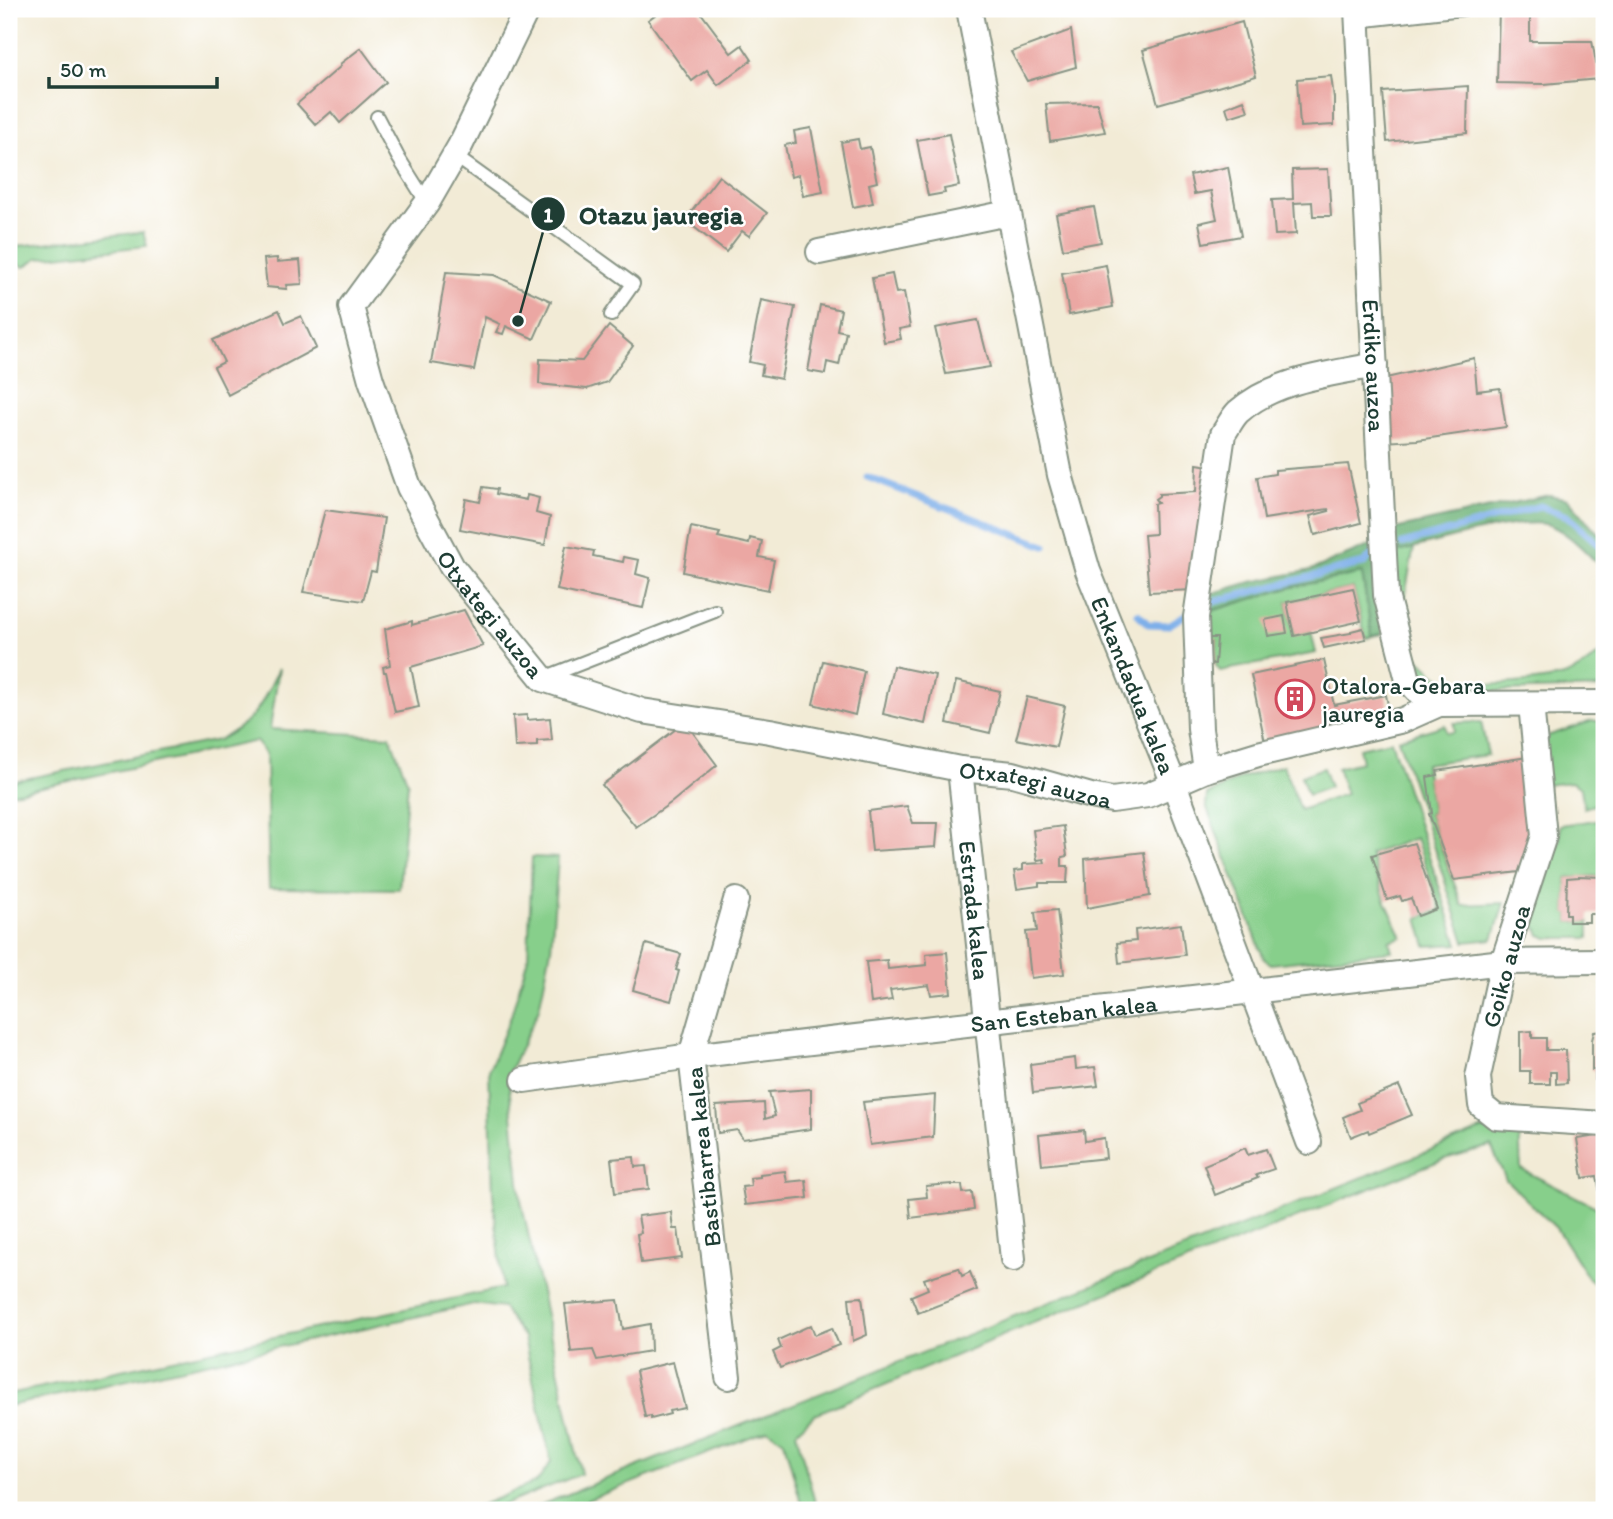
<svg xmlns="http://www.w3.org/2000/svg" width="1613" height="1519" viewBox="0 0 1613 1519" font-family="Itim,sans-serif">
<rect width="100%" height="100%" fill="#fff"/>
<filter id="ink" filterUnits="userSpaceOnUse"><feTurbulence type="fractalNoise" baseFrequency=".0143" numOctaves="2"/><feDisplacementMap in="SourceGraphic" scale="14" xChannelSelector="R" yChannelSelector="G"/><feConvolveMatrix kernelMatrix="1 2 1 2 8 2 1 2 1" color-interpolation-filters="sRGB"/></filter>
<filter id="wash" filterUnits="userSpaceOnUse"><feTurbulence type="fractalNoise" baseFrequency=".00686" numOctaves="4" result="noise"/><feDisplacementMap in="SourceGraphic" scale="28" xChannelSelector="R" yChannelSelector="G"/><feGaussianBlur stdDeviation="1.57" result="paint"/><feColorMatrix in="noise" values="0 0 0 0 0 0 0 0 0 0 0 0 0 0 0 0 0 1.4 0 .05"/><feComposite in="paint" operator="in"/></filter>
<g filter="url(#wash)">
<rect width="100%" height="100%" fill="#f2ebd6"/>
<!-- green -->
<g fill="#87cf8b" stroke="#538660" stroke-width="2">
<path d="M143 232 147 246 38 258 24 267 9 259V247Z"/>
<path d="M1414 548C1408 577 1399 615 1409 644 1414 657 1438 679 1452 683 1472 688 1542 682 1564 676 1579 671 1592 660 1604 650V688L1461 692C1394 676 1399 608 1394 553Z"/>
<path d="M1362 573 1372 636 1366 639 1353 588 1287 602 1294 635 1311 632 1316 653 1220 671 1215 664 1217 639 1203 638 1204 613 1292 587Z"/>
<path d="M279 668 270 729 390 736 408 783 399 889 269 888 266 755 256 741 9 794V782L218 740C257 721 261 705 279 668Z"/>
<path d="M1592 721H1604V802L1584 808 1581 788 1571 782 1546 785 1544 737Z"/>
<path d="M1481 722 1488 755 1425 764 1432 813 1429 814 1462 905 1504 903 1493 939 1465 942 1398 739 1445 725 1447 733 1454 732V723Z"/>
<path d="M1391 741 1458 944 1426 946 1418 918 1441 910 1416 838 1370 854 1385 900 1402 937 1389 941 1392 951 1271 964 1264 959 1206 805 1207 795 1241 778 1283 765 1300 810 1346 794 1337 768 1362 762 1359 748Z"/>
<path d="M1323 768 1330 787 1308 795 1301 776Z"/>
<path d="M1604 819V878L1595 876 1567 878 1566 913 1569 914V922H1589V938H1548L1540 935 1533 919 1560 838V825Z"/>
<path d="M532 857 558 858 551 949 539 1009 508 1075 521 1201 581 1474 491 1510H469L537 1482 551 1462 524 1338 503 1308 474 1304 9 1406V1394L503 1288 493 1194 489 1070 511 1016 528 957Z"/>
<path d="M1519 1126 1521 1169 1604 1211V1291L1589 1279 1556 1228 1506 1180 1491 1146 1444 1159 1045 1318 815 1414 796 1432 817 1510H803L784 1441 768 1430 562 1510H528L1481 1130Z"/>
</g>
<!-- forest -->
<g fill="#6db277" stroke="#467856" stroke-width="2">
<path d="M1549 495 1568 499 1597 532 1604 536V570C1588 555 1570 533 1549 525 1521 516 1426 545 1394 553L1390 530Z"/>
<path d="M1374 544 1383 634 1372 636 1362 573 1292 587 1204 613 1206 595 1251 582 1311 570Z"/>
</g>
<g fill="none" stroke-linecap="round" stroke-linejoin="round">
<!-- stream -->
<g stroke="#7dafe9" stroke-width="7">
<path d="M867 477 1045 546"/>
<path d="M1402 544 1540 506 1567 516 1604 549"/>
<path d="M1209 603 1364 563 1374 553"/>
<path d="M1138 614 1148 624 1169 625 1185 615"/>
</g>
</g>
<g id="blocks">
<!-- building -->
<g fill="#eba7a3">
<path d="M663 9H698L731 53 742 45 752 60 718 85 707 70 692 81 648 20Z"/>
<path d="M1499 9H1530V41H1592L1599 79 1544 84 1497 83Z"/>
<path d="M1242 22 1256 76 1158 104 1143 50Z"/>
<path d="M1071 30 1076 67 1027 81 1011 52Z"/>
<path d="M361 48 386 82 340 123 331 112 316 125 297 104 341 66 340 64Z"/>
<path d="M1331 76 1334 98V125L1300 127 1297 79Z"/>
<path d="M1468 86 1467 133 1387 142 1383 92Z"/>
<path d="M1244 100 1248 111 1229 117 1226 107Z"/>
<path d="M1097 103 1105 132 1050 141 1046 104Z"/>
<path d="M811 128 823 192 803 196 799 175 791 177 785 145 796 143 794 131Z"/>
<path d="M949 134 959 186 944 189 945 193 928 196 917 140Z"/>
<path d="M858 139 860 149 870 147 877 182 869 184 873 203 853 207 841 142Z"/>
<path d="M1228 167 1241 236 1203 243 1199 223 1217 219 1211 191 1194 194 1190 175Z"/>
<path d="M1328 169 1331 216H1313L1312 202 1294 203 1296 234 1275 235 1272 200 1293 199 1292 170Z"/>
<path d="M719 176 767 213 749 236 742 231 726 252 685 220Z"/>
<path d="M1094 207 1101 242 1063 249 1056 214Z"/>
<path d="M277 258V262L300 260 302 284 286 285 287 289 267 287 264 259Z"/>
<path d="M1106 265 1113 307 1069 315 1062 273Z"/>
<path d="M446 272 494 275 551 301 534 339 506 326 503 334 496 332 500 324 485 317 474 370 431 363Z"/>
<path d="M892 274 896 293 904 292 910 327 899 329 901 339 884 342 872 278Z"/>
<path d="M761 300 795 307 781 379 761 375 763 365 749 362Z"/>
<path d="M820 305 841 310 837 330 846 332 839 365 827 362 825 374 808 371Z"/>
<path d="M279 310 285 323 301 316 316 348 228 395 214 367 224 362 213 340Z"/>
<path d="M978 320 990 367 946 374 935 328Z"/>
<path d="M609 326 633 346 607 382 587 389 539 384 540 359 582 361Z"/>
<path d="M1474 358 1477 391 1500 388 1506 427 1417 440 1383 442 1386 378Z"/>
<path d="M1197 464 1203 465 1211 470 1193 590 1149 592 1144 535 1155 534 1154 504 1158 503 1155 499 1159 496V494L1196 492Z"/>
<path d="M1348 464 1361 523 1315 535 1310 516 1329 511 1328 509 1264 519 1257 477 1275 474V470Z"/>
<path d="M483 487 497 489 496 494 526 500 527 495 539 498 536 513 550 517 545 545 460 529 466 499 480 502Z"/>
<path d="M325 510 384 518 376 572 371 571 363 601 303 592Z"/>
<path d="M691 527 720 533 718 537 749 544 750 538 762 541 759 557 774 560 768 590 683 572Z"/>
<path d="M566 546 594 551 593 556 623 562 624 557 639 560 636 574 650 578 643 608 557 590Z"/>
<path d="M1353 588 1361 621 1294 636 1287 602Z"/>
<path d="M464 610 483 646 411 667 419 707 395 712 386 672H384L383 667 390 665 385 629 412 621V625Z"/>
<path d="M1284 616 1287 633 1268 636 1265 620Z"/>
<path d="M1363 628 1366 639 1324 648 1321 638 1351 633V631Z"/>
<path d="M1203 638H1217L1215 664 1201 663Z"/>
<path d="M1324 660 1334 705 1386 695 1390 715 1265 742 1251 675Z"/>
<path d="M823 661 864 671 855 715 813 704Z"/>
<path d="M893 666 935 675 925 724 883 714Z"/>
<path d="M956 681 1000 691 990 733 947 723Z"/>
<path d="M1027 697 1065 706 1056 747 1016 739Z"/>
<path d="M527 715V720L550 718 552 740 537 741V746L515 747 513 716Z"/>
<path d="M680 726H688L717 765 672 802 636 827 602 785Z"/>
<path d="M1528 757 1532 834 1519 872 1454 880 1429 814 1432 813 1427 777 1438 775 1437 771Z"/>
<path d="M907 806 913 823H938L936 847 872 851 868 811Z"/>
<path d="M1063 826 1067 856 1062 857V866H1068L1067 883H1039V886L1017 889 1014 871 1023 870V864L1045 863 1044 859 1037 860 1033 830Z"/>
<path d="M1414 843 1437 909 1418 916 1411 898 1402 901 1400 896 1387 900 1372 855Z"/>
<path d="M1144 852 1150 896 1087 908 1085 859Z"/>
<path d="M1579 876 1601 877 1600 893H1604V914H1589V922H1569V914H1566L1567 878 1579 877Z"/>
<path d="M1057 910 1064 974 1031 978 1026 932 1037 931 1035 912Z"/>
<path d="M1181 924 1185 955 1119 963 1117 943 1136 941 1135 930Z"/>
<path d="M646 944 681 954 676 970 679 971 671 1001 633 990Z"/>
<path d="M947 952 951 993 931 995 929 985 890 990 892 1000 871 1003 866 962 887 960 888 969 927 965 926 954Z"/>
<path d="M1532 1031V1038H1546V1050H1566L1567 1083 1556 1084V1072H1550V1084H1530V1071H1520V1032Z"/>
<path d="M1604 1031V1080H1595V1070H1592V1040L1594 1032Z"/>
<path d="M1075 1058 1076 1069 1095 1067 1098 1086 1033 1093 1030 1064Z"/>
<path d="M1399 1086 1412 1115 1369 1133 1368 1130 1351 1137 1343 1117 1360 1110 1357 1103Z"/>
<path d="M811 1089V1129L743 1139 737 1130 718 1133 716 1106 764 1103 765 1119 775 1116 769 1092Z"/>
<path d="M935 1095 933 1137 870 1145 863 1102Z"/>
<path d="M1084 1130 1085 1141 1104 1138 1106 1158 1042 1165 1039 1135Z"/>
<path d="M1604 1135V1193L1600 1194 1597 1176 1583 1178 1577 1139Z"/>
<path d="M1245 1148 1248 1155 1266 1149 1274 1169 1256 1175 1258 1178 1215 1195 1204 1165Z"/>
<path d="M634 1157 635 1167 646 1166 649 1189 615 1193 611 1159Z"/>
<path d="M785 1171 787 1182 806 1180 808 1198 745 1205 742 1187 751 1186 750 1178 760 1177V1174Z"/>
<path d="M952 1184V1185H962L963 1193 972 1192 974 1210 911 1218 909 1199 927 1197 926 1186Z"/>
<path d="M671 1212 673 1229H678L682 1258 641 1263 637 1234 641 1233 638 1216Z"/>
<path d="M959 1268 962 1276 970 1272 977 1290 918 1313 911 1296 928 1289 924 1279Z"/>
<path d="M862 1297 867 1335 853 1341 849 1298Z"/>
<path d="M618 1300 623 1329 650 1324 651 1351 597 1360 593 1350 571 1352 565 1304Z"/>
<path d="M811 1325 815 1335 832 1328 839 1345 780 1368 773 1352 781 1348 778 1340Z"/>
<path d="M673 1362 685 1408 669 1411 670 1414 651 1419V1416L645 1417 636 1371Z"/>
</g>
</g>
</g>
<g filter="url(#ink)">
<use href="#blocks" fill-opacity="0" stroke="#889485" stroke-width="2"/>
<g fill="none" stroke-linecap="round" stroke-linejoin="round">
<defs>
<g id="service">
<path d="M1357 21 1463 9"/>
<path d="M377 117 398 157 427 203"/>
<path d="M455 156 633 284 611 315"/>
<path d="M546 677 715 611"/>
</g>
<g id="minor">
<path id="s1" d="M527 9 460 146 427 203 351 307 371 380 409 487 452 567 543 679 642 711 770 731 960 769 1013 774 1091 796 1112 800 1148 795 1206 770 1258 754 1403 720 1439 704 1604 703"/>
<path id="s2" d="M969 9 1060 475 1088 571 1174 784 1309 1142"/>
<path id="s3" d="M1357 9 1386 595 1408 680 1420 693 1439 704"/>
<path d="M819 252 1008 213"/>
<path d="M1531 704 1544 836 1503 962 1478 1077 1481 1105 1496 1117 1604 1124"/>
<path id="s4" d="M960 769 1013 1259"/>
<path d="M1206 770 1200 729 1196 617 1223 434C1228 427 1232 418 1238 412 1275 379 1328 375 1375 365"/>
<path id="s5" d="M524 1080 691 1056 1503 962 1604 961"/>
<path d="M728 1377 691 1056 736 900"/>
</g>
</defs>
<!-- service casing -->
<use href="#service" stroke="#889485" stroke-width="16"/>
<!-- minor casing -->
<use href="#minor" stroke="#889485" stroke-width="28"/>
<!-- service -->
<use href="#service" stroke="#fff" stroke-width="12"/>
<!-- minor -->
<use href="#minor" stroke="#fff" stroke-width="24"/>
</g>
</g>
<!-- icons -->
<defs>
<symbol id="building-ring" viewBox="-11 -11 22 22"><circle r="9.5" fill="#fff" stroke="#d1495b" stroke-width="1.5"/><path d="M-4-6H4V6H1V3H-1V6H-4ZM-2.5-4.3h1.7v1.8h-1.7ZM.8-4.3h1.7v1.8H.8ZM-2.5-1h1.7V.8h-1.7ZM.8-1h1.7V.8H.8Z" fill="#d1495b"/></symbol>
</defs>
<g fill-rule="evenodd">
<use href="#building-ring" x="1273" y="677" width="44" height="44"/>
</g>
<g text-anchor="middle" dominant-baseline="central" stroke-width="5" stroke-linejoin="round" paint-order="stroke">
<!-- street labels -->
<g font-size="24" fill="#1f3d34" stroke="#fff">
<text stroke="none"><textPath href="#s3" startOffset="357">Erdiko auzoa</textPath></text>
<text stroke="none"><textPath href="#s1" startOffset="688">Otxategi auzoa</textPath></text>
<text stroke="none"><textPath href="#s2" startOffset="698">Enkandadua kalea</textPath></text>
<text stroke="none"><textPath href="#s1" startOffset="1276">Otxategi auzoa</textPath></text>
<text stroke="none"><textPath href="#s4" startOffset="142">Estrada kalea</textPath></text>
<text transform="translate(1506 966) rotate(-75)">Goiko auzoa</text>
<text stroke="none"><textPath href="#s5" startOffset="544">San Esteban kalea</textPath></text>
<text transform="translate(703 1157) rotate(-96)">Bastibarrea kalea</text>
</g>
<!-- poi labels -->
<g font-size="24" fill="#1f3d34" stroke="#fff" text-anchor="start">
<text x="1322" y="685">Otalora-Gebara<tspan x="1322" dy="28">jauregia</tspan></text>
</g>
</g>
<!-- callouts -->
<path fill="none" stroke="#1f3d34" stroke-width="2.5" d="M518 321L548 214"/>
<g fill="#1f3d34" stroke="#fff" stroke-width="2.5">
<circle cx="518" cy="321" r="7"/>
<circle cx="548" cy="214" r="18"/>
</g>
<g font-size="21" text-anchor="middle" font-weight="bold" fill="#fff">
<text x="548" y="222">1</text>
</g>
<g font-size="26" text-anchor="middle" font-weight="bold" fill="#1f3d34" stroke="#fff" stroke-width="5" stroke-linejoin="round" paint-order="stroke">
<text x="661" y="224">Otazu jauregia</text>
</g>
<!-- margin -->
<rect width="1613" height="1519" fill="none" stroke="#fff" stroke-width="35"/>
<!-- scale -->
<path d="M49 77v10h168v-10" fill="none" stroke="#1f3d34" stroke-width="3.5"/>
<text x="60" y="77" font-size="21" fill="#1f3d34" stroke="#ffffff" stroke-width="5" paint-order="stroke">50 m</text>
</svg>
